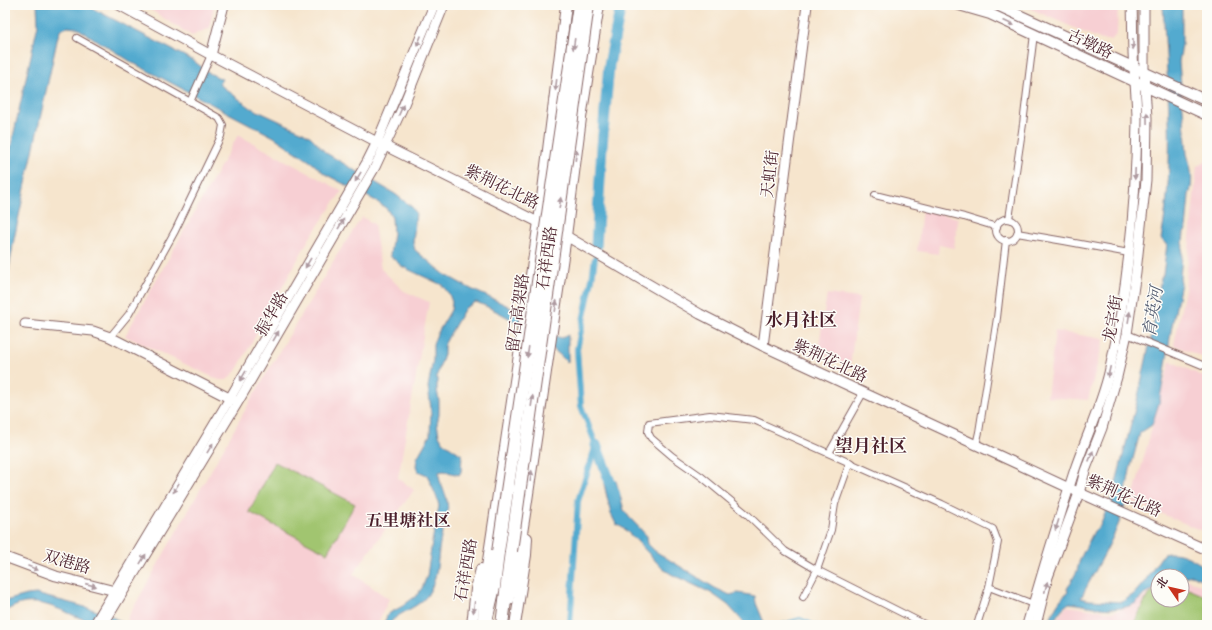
<svg xmlns="http://www.w3.org/2000/svg" width="1212" height="630" viewBox="0 0 1212 630" font-family="Alegreya,'Noto Serif SC',serif">
<rect width="100%" height="100%" fill="#fdfcf7"/>
<filter id="ink" filterUnits="userSpaceOnUse"><feTurbulence type="fractalNoise" baseFrequency=".025" numOctaves="2"/><feDisplacementMap in="SourceGraphic" scale="8" xChannelSelector="R" yChannelSelector="G"/><feConvolveMatrix kernelMatrix="1 2 1 2 8 2 1 2 1" color-interpolation-filters="sRGB"/></filter>
<filter id="wash" filterUnits="userSpaceOnUse"><feTurbulence type="fractalNoise" baseFrequency=".012" numOctaves="4" result="noise"/><feDisplacementMap in="SourceGraphic" scale="16" xChannelSelector="R" yChannelSelector="G"/><feGaussianBlur stdDeviation="0.9" result="paint"/><feColorMatrix in="noise" values="0 0 0 0 0 0 0 0 0 0 0 0 0 0 0 0 0 1.4 0 .05"/><feComposite in="paint" operator="in"/></filter>
<g filter="url(#wash)">
<rect width="100%" height="100%" fill="#f6e5cd"/>
<!-- built -->
<g fill="#f7cfd3">
<path d="M143 5H214L209 28 192 36Z"/>
<path d="M1022 5H1118L1117 34 1111 40H1102Z"/>
<path d="M238 135 342 191 309 239 236 371 227 380H219L125 336Z"/>
<path d="M1207 161V359L1174 345 1185 289 1197 166Z"/>
<path d="M922 209 958 218 954 248 939 245 938 254 917 251Z"/>
<path d="M362 217 374 224 381 269 404 291 429 302 398 478 414 490 353 574 389 599 377 625H133L127 619 252 398 337 255Z"/>
<path d="M827 294 859 298 850 367 818 351Z"/>
<path d="M1055 331 1104 339 1088 400 1047 397Z"/>
<path d="M1170 361 1207 378V533L1132 501Z"/>
<path d="M1182 577 1207 588V625H1054V622L1067 606 1113 612 1132 606 1158 586V600H1182Z"/>
</g>
<!-- green -->
<g fill="#a1c56f" stroke="#76724d">
<path d="M275 462 355 504 327 553 249 512Z"/>
<path d="M1182 586 1207 597V625H1133L1148 595 1154 592 1158 594V600H1182Z"/>
</g>
<!-- water -->
<g fill="#52aacf" stroke="#4e647d">
<path d="M37 5H86L194 61 209 73 222 79 219 84 251 108 303 132 311 137 326 153 395 194 412 207 416 213 413 242 415 250 444 274 471 289 506 305 558 337 562 338 568 335V363C545 339 507 314 476 302L465 308 450 334 444 345V354L437 375V390L439 401V415L437 423 439 435 443 442 462 455 461 472 459 475 444 471 439 472C438 483 446 491 447 501 450 516 442 529 440 543 437 561 438 580 427 596 417 609 395 613 389 625H383L388 614 401 607 416 596 422 588 427 576 432 542 439 506 437 498 429 479 427 475 418 471 416 466 417 458 430 435 431 409 428 387 433 360V344L437 334 451 310 452 302 449 294 442 285 403 267 390 256 393 233 392 218 387 209 376 201 325 174 311 162 274 137 133 63 77 28 68 27 61 29 58 36 14 239 5 293V185L11 146 38 24Z"/>
<path d="M1163 5H1182V45L1179 62 1187 154C1191 167 1194 182 1189 195L1186 230 1184 232 1180 278 1181 283 1171 331 1165 372 1159 403 1152 425 1140 433 1130 470 1125 497C1128 517 1091 577 1081 598L1089 600 1122 602 1134 594 1145 581 1163 554C1181 550 1192 559 1207 568V582L1192 575 1183 577 1174 574 1170 576H1158V587C1153 590 1146 593 1142 596 1139 599 1139 601 1136 603 1113 615 1092 605 1069 603 1061 609 1056 615 1053 625H1048C1052 613 1058 600 1068 592L1067 589 1077 571 1080 559 1094 531 1100 526 1113 494 1137 401 1153 328 1161 278 1163 275 1167 244 1161 239C1176 161 1167 83 1163 5Z"/>
<path d="M616 481 624 510 629 517 647 536 648 544 655 551 715 588 730 595 738 593 755 596 756 603 765 625H746L728 605 711 593 671 574 662 568 637 541 623 528 616 524 611 514 604 484Z"/>
<path d="M36 594C63 602 104 609 126 625 119 625 112 626 105 625 77 622 54 600 25 603 18 604 11 608 5 611V601L27 595Z"/>
</g>
<g fill="none" stroke-linecap="round" stroke-linejoin="round">
<!-- stream -->
<path stroke="#52aacf" stroke-width="2" d="M777 625 800 618 817 625"/>
<!-- canal -->
<path stroke="#52aacf" stroke-width="6" d="M570 625 578 501 596 445 581 406 577 349 592 279 595 258"/>
<!-- river -->
<g stroke="#52aacf" stroke-width="11">
<path d="M596 247 602 146 609 65 621 5"/>
<path d="M596 445 615 495"/>
</g>
</g>
</g>
<g filter="url(#ink)">
<g fill="none" stroke-linecap="round" stroke-linejoin="round">
<defs>
<g id="street">
<path d="M77 38 219 118 223 125 221 136 175 231 129 314 110 337"/>
<path d="M190 102 211 55"/>
<path d="M875 195 964 217 997 227"/>
<path d="M1009 219 1023 124 1034 34"/>
<circle cx="1007" cy="230" r="11"/>
<path d="M1017 233 1064 241 1129 253"/>
<path d="M1127 334 1207 367"/>
<path d="M976 445 979 432 997 318 1006 240"/>
<path d="M829 453 863 393"/>
<path d="M989 587 1033 604"/>
<path d="M803 597 817 570 831 530 835 504 850 462"/>
<path d="M926 625 817 570 785 551 748 515 702 477 672 456 651 438 648 432 649 423 710 415 754 420 942 504 993 529 998 542 989 587 977 625"/>
</g>
<g id="secondary">
<path d="M119 5 211 55 377 142 544 225"/>
<path d="M211 55 224 5"/>
<path d="M561 233 700 314 763 346 1069 488 1207 550"/>
<path d="M25 324 93 331 110 337 235 401"/>
<path d="M763 346 807 5"/>
<path d="M5 557 56 576 119 592"/>
<path d="M94 625 230 398 367 162 377 142 434 5"/>
<path d="M103 625 238 402 375 167 402 109 444 5"/>
<path d="M1027 625C1042 573 1058 521 1075 469 1086 437 1101 406 1109 373 1128 290 1136 205 1137 120 1137 103 1135 86 1134 69 1132 48 1133 26 1132 5"/>
<path d="M1036 625 1048 577 1079 493 1085 471 1102 428 1117 377 1127 334 1136 272 1146 180 1147 118 1144 73V5"/>
</g>
<g id="primary">
<path d="M959 5 990 14 1207 115"/>
<path d="M997 5 1207 101"/>
<path d="M509 600 515 577 525 514 566 236 581 118 599 5"/>
<path d="M483 619 484 587 539 222 566 5"/>
<path d="M472 625 476 589 481 569"/>
<path d="M515 625 526 555 527 538"/>
</g>
<g id="highway">
<path d="M485 625 494 587 498 552"/>
<path d="M502 625 511 551"/>
</g>
</defs>
<!-- street casing -->
<use href="#street" stroke="#866464" stroke-width="8"/>
<!-- secondary casing -->
<use href="#secondary" stroke="#866464" stroke-width="11"/>
<!-- primary casing -->
<use href="#primary" stroke="#866464" stroke-width="12"/>
<!-- highway casing -->
<use href="#highway" stroke="#866464" stroke-width="14"/>
<!-- street -->
<use href="#street" stroke="#fff" stroke-width="6"/>
<!-- secondary -->
<use href="#secondary" stroke="#fff" stroke-width="9"/>
<!-- primary -->
<use href="#primary" stroke="#fff" stroke-width="10"/>
<!-- highway -->
<use href="#highway" stroke="#fff" stroke-width="12"/>
<defs>
<g id="highway-bridge">
<path d="M511 551 588 5"/>
<path d="M498 552 579 5"/>
</g>
</defs>
<!-- highway-bridge casing -->
<use href="#highway-bridge" stroke="#866464" stroke-width="14" stroke-linecap="butt"/>
<!-- highway-bridge -->
<use href="#highway-bridge" stroke="#fff" stroke-width="12"/>
</g>
<!-- one-way arrows -->
<defs><path id="oneway-solid" d="M-6-.8H1V-3.2L6.5 0L1 3.2V.8H-6Z"/></defs>
<g fill="#ae9aa0">
<use href="#oneway-solid" transform="translate(1009 23) rotate(24)"/>
<use href="#oneway-solid" transform="translate(419 41) rotate(112)"/>
<use href="#oneway-solid" transform="translate(574 44) rotate(98)"/>
<use href="#oneway-solid" transform="translate(1133 44) rotate(89)"/>
<use href="#oneway-solid" transform="translate(556 85) rotate(97)"/>
<use href="#oneway-solid" transform="translate(401 110) rotate(-67)"/>
<use href="#oneway-solid" transform="translate(1147 118) rotate(-91)"/>
<use href="#oneway-solid" transform="translate(576 155) rotate(-83)"/>
<use href="#oneway-solid" transform="translate(1135 174) rotate(92)"/>
<use href="#oneway-solid" transform="translate(358 177) rotate(121)"/>
<use href="#oneway-solid" transform="translate(560 203) rotate(-82)"/>
<use href="#oneway-solid" transform="translate(341 224) rotate(-60)"/>
<use href="#oneway-solid" transform="translate(308 263) rotate(120)"/>
<use href="#oneway-solid" transform="translate(556 306) rotate(-82)"/>
<use href="#oneway-solid" transform="translate(1129 317) rotate(-81)"/>
<use href="#oneway-solid" transform="translate(276 336) rotate(-60)"/>
<use href="#oneway-solid" transform="translate(528 352) rotate(98)"/>
<use href="#oneway-solid" transform="translate(1109 372) rotate(103)"/>
<use href="#oneway-solid" transform="translate(243 376) rotate(120)"/>
<use href="#oneway-solid" transform="translate(532 401) rotate(-82)"/>
<use href="#oneway-solid" transform="translate(210 448) rotate(-59)"/>
<use href="#oneway-solid" transform="translate(1091 456) rotate(-68)"/>
<use href="#oneway-solid" transform="translate(531 476) rotate(-82)"/>
<use href="#oneway-solid" transform="translate(176 488) rotate(121)"/>
<use href="#oneway-solid" transform="translate(1057 525) rotate(108)"/>
<use href="#oneway-solid" transform="translate(143 559) rotate(-59)"/>
<use href="#oneway-solid" transform="translate(33 568) rotate(22)"/>
<use href="#oneway-solid" transform="translate(91 585) rotate(13)"/>
<use href="#oneway-solid" transform="translate(1046 587) rotate(-76)"/>
<use href="#oneway-solid" transform="translate(474 607) rotate(97)"/>
</g>
</g>
<g text-anchor="middle" dominant-baseline="central" stroke-width="3" stroke-linejoin="round" paint-order="stroke">
<!-- street labels -->
<g font-size="16" fill="#4a1f2b" stroke="#fdfcf7">
<text transform="translate(1090 44) rotate(25)">古墩路</text>
<text transform="translate(770 174) rotate(-83)">天虹街</text>
<text transform="translate(502 187) rotate(26)">紫荆花北路</text>
<text transform="translate(547 258) rotate(-82)">石祥西路</text>
<text transform="translate(518 313) rotate(-82)">留石高架路</text>
<text transform="translate(272 314) rotate(-60)">振华路</text>
<text transform="translate(1113 319) rotate(-80)">龙宇街</text>
<text transform="translate(830 361) rotate(25)">紫荆花北路</text>
<text transform="translate(1124 496) rotate(24)">紫荆花北路</text>
<text transform="translate(67 562) rotate(16)">双港路</text>
<text transform="translate(466 570) rotate(-80)">石祥西路</text>
</g>
<!-- water labels -->
<g font-size="17" font-style="italic" fill="#4d576d" stroke="#fdfcf7">
<text transform="translate(1153 312) rotate(-81)">育英河</text>
</g>
<!-- neighbourhood labels -->
<g font-size="17" font-weight="bold" fill="#4a1f2b" stroke="#fdfcf7">
<text x="408" y="520">五里塘社区</text>
</g>
<!-- quarter labels -->
<g font-size="18" font-weight="bold" fill="#4a1f2b" stroke="#fdfcf7">
<text x="801" y="320">水月社区</text>
<text x="871" y="446">望月社区</text>
</g>
</g>
<!-- margin -->
<rect width="1212" height="630" fill="none" stroke="#fdfcf7" stroke-width="20"/>
<!-- north arrow -->
<g transform="translate(1170 588) rotate(304)"><circle r="19" fill="#fdfcf7" stroke="#b5a4a5"/>
<path d="M0-3L7 15L0 10L-7 15Z" fill="#c8321e"/>
<text y="-6" font-size="11" font-weight="bold" text-anchor="middle" fill="#4a1f2b">北</text>
</g>
</svg>
